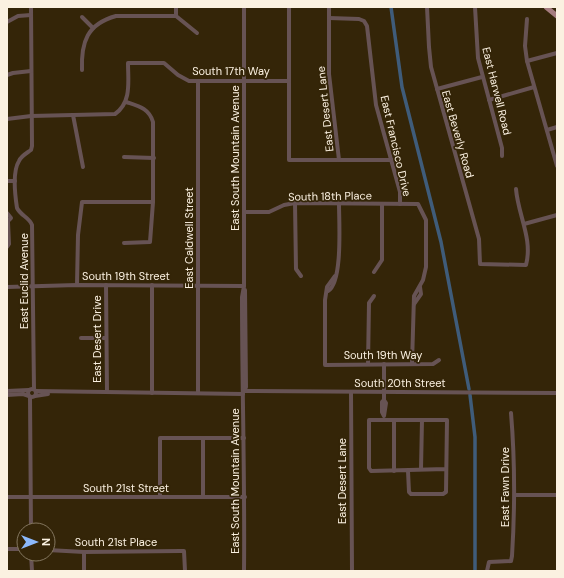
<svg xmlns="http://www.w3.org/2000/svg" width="564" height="578" viewBox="0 0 564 578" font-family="'DM Sans',sans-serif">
<rect width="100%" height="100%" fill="#342508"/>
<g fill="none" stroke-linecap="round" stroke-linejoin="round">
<!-- canal -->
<g stroke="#3f5c7a" stroke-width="3.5">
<path d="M391 7 402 87 441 242 469 389"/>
<path d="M470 395 475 437V571"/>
</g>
<!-- minor -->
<g stroke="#675354" stroke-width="4">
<path d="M31 7 32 146 31 150C27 153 21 156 19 161 12 172 15 195 17 208 21 216 29 217 32 225L34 389"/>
<path d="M176 7V16"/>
<path d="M244 7V286L242 297C242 389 245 479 244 571"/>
<path d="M289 7V160H392"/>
<path d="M329 7V74L339 160"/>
<path d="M427 7 429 47 431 67 479 239 480 264 526 265C533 239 518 215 516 189"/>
<path d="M475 7 478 58 502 148V156"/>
<path d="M82 17 93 28"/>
<path d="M329 18 359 19 364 21 367 26 376 105 400 192V204"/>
<path d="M527 19 525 46 527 61 557 166"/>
<path d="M7 22 18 16 31 15"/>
<path d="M527 61 557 53"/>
<path d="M82 70C81 42 87 24 116 16H176L197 33"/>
<path d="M7 75 13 73 31 71"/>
<path d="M198 82V393"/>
<path d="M437 89 482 77"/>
<path d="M489 100 534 87"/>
<path d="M73 115 83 167"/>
<path d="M7 119 31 116 115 114C132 102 128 81 128 63H164L178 75 189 81H289"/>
<path d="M547 130 557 127"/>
<path d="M124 157 154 158"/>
<path d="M7 181H15"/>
<path d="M295 203 296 269 301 276"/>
<path d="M244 212H269L284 205 295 203 418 204 426 220V267L423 280 414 296 412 364"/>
<path d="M7 213 11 218 7 222"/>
<path d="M524 224 557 215"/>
<path d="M124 243 150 242 153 202V122C149 108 138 106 126 102"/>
<path d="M7 247 9 244 8 222"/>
<path d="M374 272 382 260V204"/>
<path d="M335 276 327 287 325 300V365L433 364 439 360"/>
<path d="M77 285 78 235 82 202H153"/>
<path d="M106 285 107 392"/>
<path d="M152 285V393"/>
<path d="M7 287 77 285 244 286"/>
<path d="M328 291C343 282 339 222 339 204"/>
<path d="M414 304 421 294 420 287"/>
<path d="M81 338H106"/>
<path d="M368 364 369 303 374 296"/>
<path d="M384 364V400L386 403 384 416 382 412V402L384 400"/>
<circle cx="32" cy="393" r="4"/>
<path d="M7 391 29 390"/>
<path d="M36 391 243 394"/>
<path d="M244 391 557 393"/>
<path d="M244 391 246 387 245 290"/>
<path d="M351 392 352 571"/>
<path d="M7 395 23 394 29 396"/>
<path d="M35 396 48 394"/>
<path d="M30 397 31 530"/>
<path d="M394 420V471"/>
<path d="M421 469 422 420"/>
<path d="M408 471 409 492 411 494H443L446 492 447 420H369V468L371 471 446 469"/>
<path d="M515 495H557"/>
<path d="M7 497H245"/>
<path d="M160 497V438H244"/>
<path d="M203 497V438"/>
<path d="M7 549H24"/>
<path d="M48 550 84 552 180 551H184L185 571"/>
<path d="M84 552V571"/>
<path d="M31 554 32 571"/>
<path d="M487 571 489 562 511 561 512 556C515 508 515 461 511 413"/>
</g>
<!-- major -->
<path stroke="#a57c7f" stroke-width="5" d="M546 7 557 16"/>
</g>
<g text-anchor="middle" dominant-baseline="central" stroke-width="3.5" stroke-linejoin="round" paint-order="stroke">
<!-- street labels -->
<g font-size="11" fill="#fbf1e1" stroke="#342508">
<text x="231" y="71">South 17th Way</text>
<text transform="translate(497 91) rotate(76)">East Harwell Road</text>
<text transform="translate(325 109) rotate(-96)">East Desert Lane</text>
<text transform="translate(458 134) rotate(74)">East Beverly Road</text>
<text transform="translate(396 146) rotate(77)">East Francisco Drive</text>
<text transform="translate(235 158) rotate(-90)">East South Mountain Avenue</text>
<text transform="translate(330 196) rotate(-1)">South 18th Place</text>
<text transform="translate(189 238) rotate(-90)">East Caldwell Street</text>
<text x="126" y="276">South 19th Street</text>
<text transform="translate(24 281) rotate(-90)">East Euclid Avenue</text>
<text transform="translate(97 339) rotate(-90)">East Desert Drive</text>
<text x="383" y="355">South 19th Way</text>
<text x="400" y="383">South 20th Street</text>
<text transform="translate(235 481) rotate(-90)">East South Mountain Avenue</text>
<text transform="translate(342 481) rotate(-90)">East Desert Lane</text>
<text transform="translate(505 487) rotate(-90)">East Fawn Drive</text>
<text x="126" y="488">South 21st Street</text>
<text x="116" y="542">South 21st Place</text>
</g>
</g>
<!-- border -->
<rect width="564" height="578" fill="none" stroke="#fbf1e1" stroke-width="16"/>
<!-- north arrow -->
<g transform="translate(36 542) rotate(90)"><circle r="19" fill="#342508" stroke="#84775f"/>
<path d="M0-3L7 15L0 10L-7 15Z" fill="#8cb9fc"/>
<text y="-6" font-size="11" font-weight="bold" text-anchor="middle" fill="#fbf1e1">N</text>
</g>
</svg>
